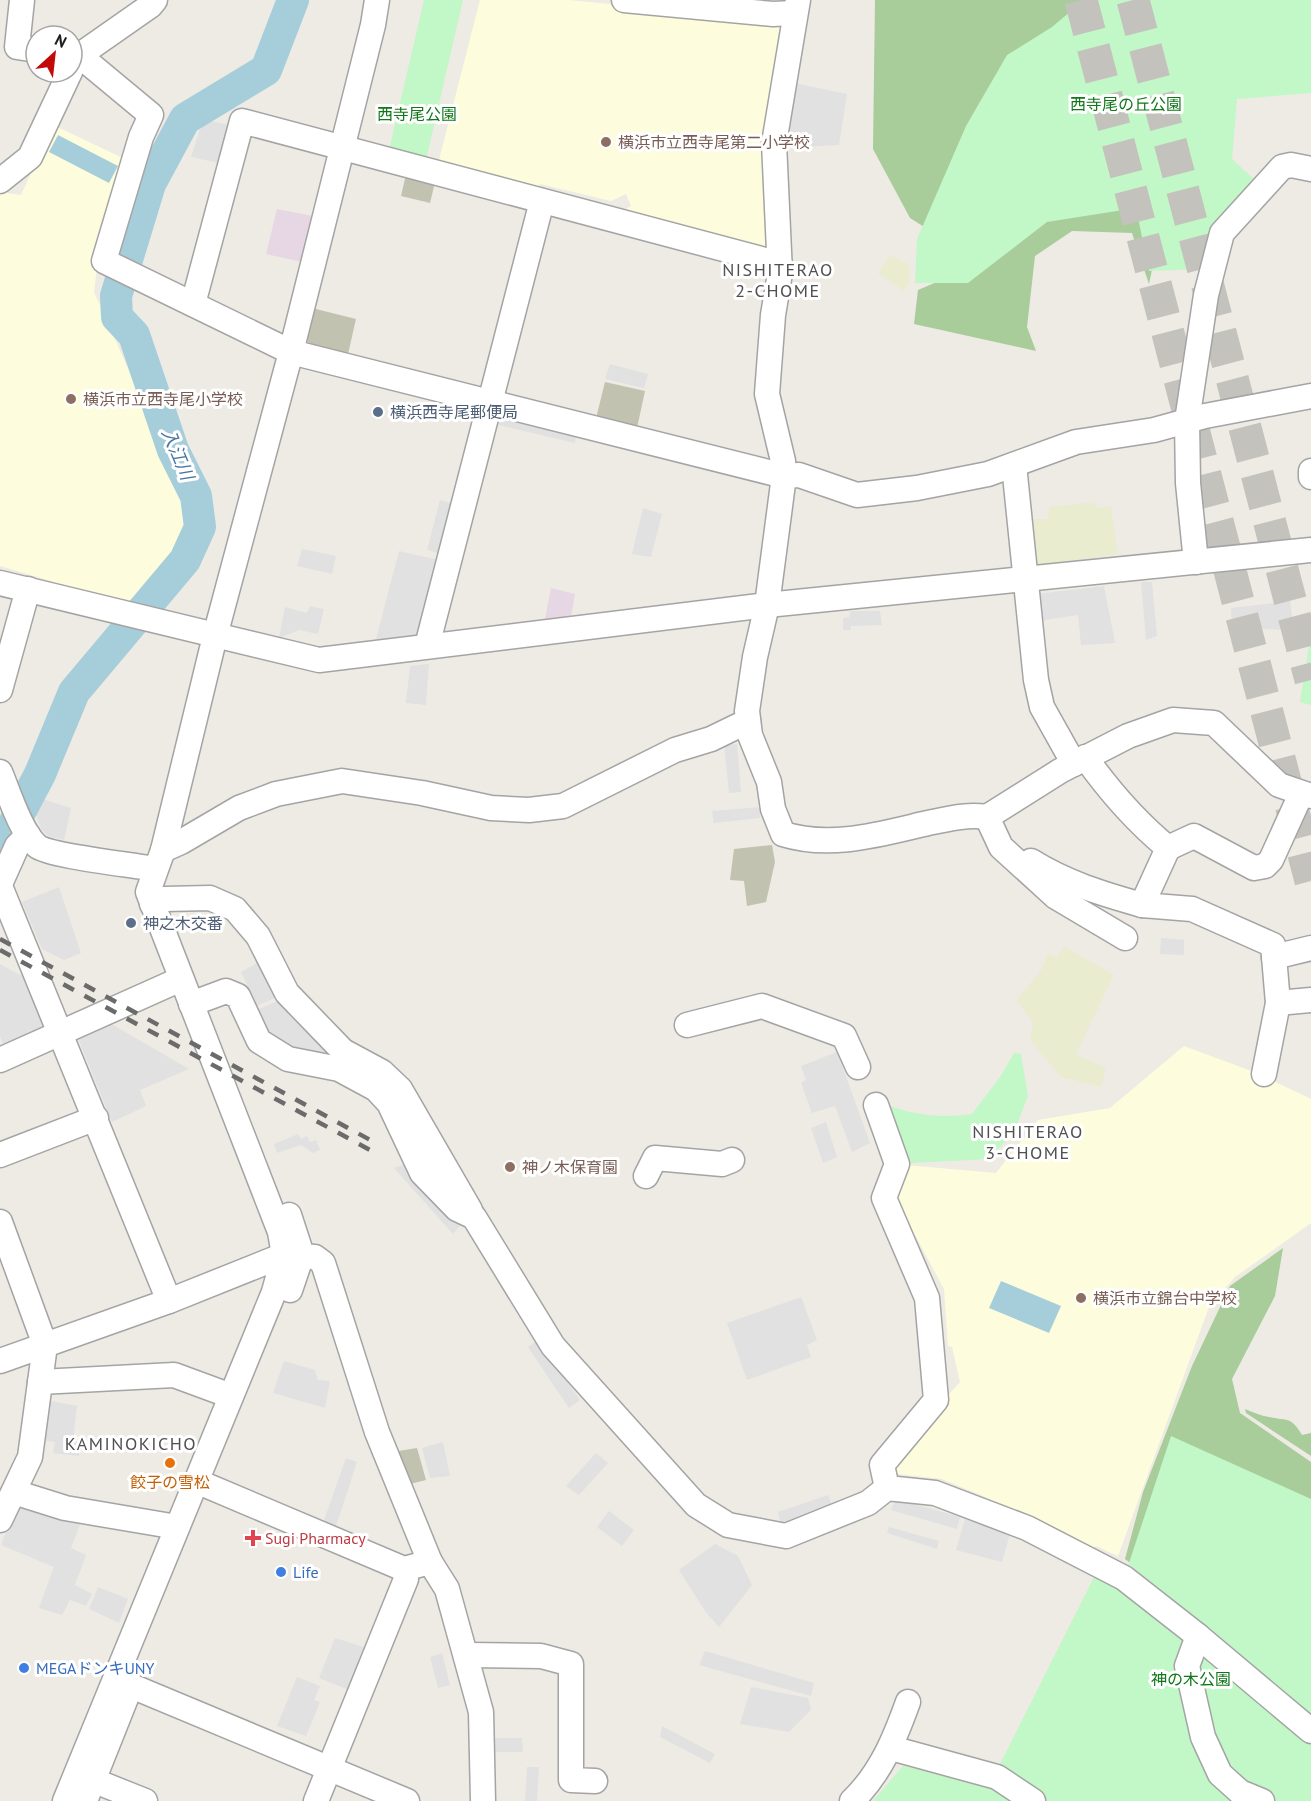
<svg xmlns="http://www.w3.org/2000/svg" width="1311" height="1801" viewBox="0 0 1311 1801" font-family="'PT Sans','Noto Sans JP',sans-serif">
<rect width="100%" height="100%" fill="#eeebe4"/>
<!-- industrial -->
<g fill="#e7d6e4">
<path d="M277 209 313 216 302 262 266 254Z"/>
<path d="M551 588 575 594 571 617 545 619Z"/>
</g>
<!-- education -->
<g fill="#fdfddd">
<path d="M480 0H568L779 20 786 26 770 248 765 250 620 212 631 206 626 194 611 201 540 184 537 189 438 164Z"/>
<path d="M53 125 129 161 98 259 94 292 189 506 191 528 182 548 165 573 133 605 0 566V192L21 195Z"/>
<path d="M1184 1046 1254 1072 1311 1099V1223L1235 1277 1209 1307 1118 1556 1096 1546 1086 1551 1033 1517 942 1479 898 1474 894 1457 960 1382 952 1347 948 1346 944 1289 892 1192 905 1165 996 1173 1038 1120 1110 1108Z"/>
</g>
<!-- construction -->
<g fill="#c2c2b0">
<path d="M407 170 436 178 430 203 401 196Z"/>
<path d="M312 308 356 319 348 354 309 344 305 335Z"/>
<path d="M605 382 645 391 637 428 596 418Z"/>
<path d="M772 845 775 862 766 902 747 906 744 881 730 880 734 849Z"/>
<path d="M417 1448 426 1480 406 1485 392 1452Z"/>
</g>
<!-- farmland -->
<g fill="#eaecd0">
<path d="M890 255 910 265 909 282 904 291 878 273Z"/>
<path d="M1094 502 1096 508 1111 506 1118 554 1040 565 1035 564 1030 519H1048L1049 507Z"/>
<path d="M1064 946 1114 975 1076 1054 1106 1068 1101 1087 1061 1077 1030 1040 1033 1022 1016 1000 1040 972 1048 954 1057 957Z"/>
</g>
<!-- forest -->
<g fill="#a8cc9a">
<path d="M875 0H1311L1282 44 1134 193 1160 232 1149 284 1132 233 1072 231 1035 256 1027 327 1036 351 914 324 918 290 963 271 951 244 910 218 873 149Z"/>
<path d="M1283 1248 1275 1296 1232 1379 1240 1413 1311 1462V1801L1173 1596 1125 1559 1143 1492 1192 1366 1230 1286Z"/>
<path d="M1245 1409C1253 1412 1261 1416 1269 1417 1288 1421 1291 1416 1302 1435L1311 1433V1456L1246 1413Z"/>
</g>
<!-- park -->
<g fill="#c2f7c7">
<path d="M424 0H463L426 160 389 150Z"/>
<path d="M1084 0H1311V93L1237 99 1232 159 1255 180 1205 269 1149 271 1136 208 1047 222 968 283H915L917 239 966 126 1007 55 1052 27Z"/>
<path d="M1310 639H1311V705L1300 702Z"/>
<path d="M1014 1053 1021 1054 1028 1096 1014 1132 989 1159 911 1163 886 1104C915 1116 941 1118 972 1114L1000 1077Z"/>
<path d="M1171 1436 1311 1499V1801H873L903 1766 990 1784 1099 1567 1124 1578Z"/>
</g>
<!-- parking -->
<g fill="#e1e1e1">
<path d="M794 83 847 94 839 145 785 148Z"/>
<path d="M203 120 231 125 223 164 191 157Z"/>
<path d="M610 364 648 374 644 388 605 379Z"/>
<path d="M502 414 577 430 575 443 498 425Z"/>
<path d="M440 500 454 504 442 554 427 550Z"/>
<path d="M643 508 662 514 651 557 632 554Z"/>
<path d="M302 549 336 556 332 574 297 566Z"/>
<path d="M399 551 439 560 422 633 417 637 376 639Z"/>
<path d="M1141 582H1152L1157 636 1146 640Z"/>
<path d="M1104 586 1115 643 1081 645 1078 615 1038 621 1037 594Z"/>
<path d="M1290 601 1294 630 1232 628 1231 608Z"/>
<path d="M310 606 324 609 318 634 299 630 279 638 285 607 307 613Z"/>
<path d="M851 611H880L882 625 851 626V630H843V618L849 617Z"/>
<path d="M429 664 426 705 406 703 410 666Z"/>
<path d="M737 744 741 792 729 793 724 745Z"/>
<path d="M42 799 71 808 64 840 48 836 41 829 36 815Z"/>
<path d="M760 807V818L714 823 712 811Z"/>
<path d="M59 887 81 953 64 960 42 949 22 902Z"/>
<path d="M1161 938 1184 940V955L1160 954Z"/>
<path d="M262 960 281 995 257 1006 241 972Z"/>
<path d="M0 964 24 977 46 1025 3 1044 0 1036Z"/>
<path d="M283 999 338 1054 294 1049 270 1035 259 1009Z"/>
<path d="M108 1022 189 1069 140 1090 146 1106 112 1122 77 1036Z"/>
<path d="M837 1052 870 1143 852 1152 835 1106 812 1113 801 1083 806 1080 801 1066Z"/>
<path d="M826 1122 837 1157 823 1163 811 1128Z"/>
<path d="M298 1134 301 1139 307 1136 310 1142 316 1140 320 1150 313 1153 301 1145 277 1153 274 1144Z"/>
<path d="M408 1163 464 1221 453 1234 394 1168Z"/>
<path d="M801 1297 817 1340 807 1345 811 1357 747 1380 727 1323Z"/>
<path d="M538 1340 580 1400 569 1408 528 1347Z"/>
<path d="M284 1361 315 1370 318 1380 330 1381 325 1408 273 1393Z"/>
<path d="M47 1400 77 1406 73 1440 80 1443 79 1456 53 1453 55 1442 40 1440Z"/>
<path d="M443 1442 450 1476 430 1478 422 1448Z"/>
<path d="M596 1453 608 1463 579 1495 566 1486Z"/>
<path d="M346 1458 357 1462 335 1529 323 1523Z"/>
<path d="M828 1495 832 1505 781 1525 778 1512Z"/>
<path d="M896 1499 960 1517 957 1529 891 1510Z"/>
<path d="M18 1502 83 1517 71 1548 86 1555 75 1585 92 1594 86 1606 70 1600 62 1615 39 1608 54 1567 1 1545Z"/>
<path d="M609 1511 634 1530 622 1546 597 1527Z"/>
<path d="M965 1519 1010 1534 1002 1562 956 1550Z"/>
<path d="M889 1527 939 1541 937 1549 887 1533Z"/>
<path d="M715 1544 738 1556 752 1585 719 1627 705 1611 679 1570Z"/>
<path d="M98 1587 128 1599 119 1623 89 1609Z"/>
<path d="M335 1638 367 1648 349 1690 319 1678Z"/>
<path d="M705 1651 814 1683 811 1696 699 1665Z"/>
<path d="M442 1653 450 1685 438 1688 430 1657Z"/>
<path d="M297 1677 320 1686 314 1700 320 1702 306 1736 277 1726Z"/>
<path d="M751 1687 808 1698 811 1710 789 1732 740 1724Z"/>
<path d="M662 1726 715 1754 710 1763 660 1737Z"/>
<path d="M489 1738H522L523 1752H489Z"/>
<path d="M527 1767H539L537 1801H525Z"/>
</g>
<!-- water -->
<g fill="#a6ceda">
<path d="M58 135 118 166 109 183 49 152Z"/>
<path d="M1001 1281 1061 1306 1049 1333 989 1308Z"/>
</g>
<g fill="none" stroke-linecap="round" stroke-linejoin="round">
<!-- river -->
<path stroke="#a6ceda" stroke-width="32" d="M0 850 40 774 74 692 185 560 200 527 196 496 173 450 134 335 117 317 116 296 150 184 185 119 266 70 293 0"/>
<!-- highway-tunnel -->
<g stroke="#c4c2bc" stroke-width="33" stroke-dasharray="33 16" stroke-linecap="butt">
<path d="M1081 0 1311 881"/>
<path d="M1133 0 1311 680"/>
</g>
<defs>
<g id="minor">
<path d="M22 0 17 47 36 50"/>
<path d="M624 0 773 14 794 13"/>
<path d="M798 0 774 143 780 273 773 315 767 394 783 461 784 476 767 605 755 657 747 711 750 735 769 782 773 809 783 834C831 849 880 834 928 823 949 819 965 814 987 817L1060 771 1128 736 1173 720 1214 723 1279 785 1311 796"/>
<path d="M72 56 86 61 151 115 141 137 104 261 291 352 784 476 799 475 857 495 917 488 988 474 1076 442 1154 430 1205 416 1311 396"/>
<path d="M72 67 77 57 150 6 155 0"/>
<path d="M0 181 30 157 70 72"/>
<path d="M193 304 242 121 780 264"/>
<path d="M1014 465 1036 680 1042 707 1074 764"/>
<path d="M1311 471V477"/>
<path d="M1196 562 1188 483 1187 421 1206 295 1222 233 1282 167 1291 165 1311 169"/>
<path d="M0 583 319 660 767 605 1311 550"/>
<path d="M427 646 542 201"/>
<path d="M0 690 28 589"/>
<path d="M1085 757C1110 792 1135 821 1168 848L1142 905 1192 909 1273 945 1278 1003 1264 1074"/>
<path d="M0 772C8 791 21 833 37 846 49 856 134 865 154 869"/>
<path d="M987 817 1001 847 1056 897 1125 938"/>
<path d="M1168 848 1194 836 1254 868 1265 866 1271 860 1301 794"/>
<path d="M163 850 181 842 239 808 276 794 342 781 422 793 491 808 529 810 563 806 675 750 711 739 748 721"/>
<path d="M1031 861C1066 883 1103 894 1142 905"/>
<path d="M0 884 17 846 28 835"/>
<path d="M0 886 169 1301"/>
<path d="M152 904 164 899 210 898 235 909 258 936 287 993 343 1051 382 1072 400 1089 470 1210"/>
<path d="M1274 957 1311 948"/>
<path d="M1278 1003 1311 1000"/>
<path d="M191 1004 226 991 238 996 259 1041 288 1059 339 1069 376 1089 389 1103 422 1173 457 1209 474 1217 553 1346 696 1505 728 1525 786 1536 868 1503 887 1488 935 1493 1027 1528 1124 1578 1198 1636 1311 1731"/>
<path d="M687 1025 762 1006 844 1036 858 1067"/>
<path d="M0 1060 181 979"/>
<path d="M876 1105 897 1164 884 1198 927 1298 936 1400 882 1465 887 1488"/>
<path d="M0 1155 96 1118"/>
<path d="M646 1176 655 1158 722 1164 732 1160"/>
<path d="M289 1215 302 1255 290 1290"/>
<path d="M0 1222 45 1345 30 1457 0 1520"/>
<path d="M0 1361 169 1301 284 1255 315 1257 323 1263 377 1432 430 1562 447 1589 481 1712 483 1801"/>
<path d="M40 1382 174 1375 231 1396"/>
<path d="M196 1481 404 1569 430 1562"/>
<path d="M14 1492 65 1508 177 1527"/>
<path d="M1198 1636 1187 1666 1203 1737 1220 1774 1240 1792 1262 1801"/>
<path d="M466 1655 541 1656 571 1664V1780L595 1781"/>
<path d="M117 1680 407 1801"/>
<path d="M891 1748 997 1777 1033 1801"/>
<path d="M80 1775 145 1801"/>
<path d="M65 1801 274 1292 284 1255 280 1232 148 892 163 850 215 636 291 352 373 25 377 0"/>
<path d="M85 1801 126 1698"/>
<path d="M316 1801 406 1579 404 1569"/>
<path d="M852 1801C881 1773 895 1738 908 1702"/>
</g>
</defs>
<!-- minor casing -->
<use href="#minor" stroke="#a4a4a4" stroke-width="27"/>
<!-- minor -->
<use href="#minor" stroke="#fff" stroke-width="24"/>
<!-- rail -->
<g stroke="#6b6b6b" stroke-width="4.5" stroke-dasharray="12 12" stroke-linecap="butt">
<path d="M0 939 374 1142"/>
<path d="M0 950 370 1150"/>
</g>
</g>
<!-- markers -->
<g fill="#8d6e63" stroke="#fff" stroke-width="2">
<circle cx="606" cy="142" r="6"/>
<circle cx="71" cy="399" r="6"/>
<circle cx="510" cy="1167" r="6"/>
<circle cx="1081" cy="1298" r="6"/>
</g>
<g fill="#5c6f8a" stroke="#fff" stroke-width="2">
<circle cx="378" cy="412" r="6"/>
<circle cx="131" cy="923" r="6"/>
</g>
<circle fill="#e8710a" stroke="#fff" stroke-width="2" cx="170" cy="1463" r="6"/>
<path fill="#e0444e" stroke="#fff" stroke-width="2" d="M250 1529h6v6h6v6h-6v6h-6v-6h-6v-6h6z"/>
<g fill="#3f7fe0" stroke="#fff" stroke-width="2">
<circle cx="281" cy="1572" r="6"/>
<circle cx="24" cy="1668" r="6"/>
</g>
<g text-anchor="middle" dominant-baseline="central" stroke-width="6" stroke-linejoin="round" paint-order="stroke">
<!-- park labels -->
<g font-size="16" fill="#10771a" stroke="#fff">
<text x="1126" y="104">西寺尾の丘公園</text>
<text x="417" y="114">西寺尾公園</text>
<text x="1191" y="1679">神の木公園</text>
</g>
<!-- education labels -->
<g font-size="16" fill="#785e54" stroke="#fff" text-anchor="start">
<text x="618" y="142">横浜市立西寺尾第二小学校</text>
<text x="83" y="399">横浜市立西寺尾小学校</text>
<text x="522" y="1167">神ノ木保育園</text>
<text x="1093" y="1298">横浜市立錦台中学校</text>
</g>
<!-- service labels -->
<g font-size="16" fill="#4e5e75" stroke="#fff" text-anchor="start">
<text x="390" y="412">横浜西寺尾郵便局</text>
<text x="143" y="923">神之木交番</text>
</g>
<!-- food labels -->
<g font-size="16" fill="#c56008" stroke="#fff">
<text x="170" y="1482">餃子の雪松</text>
</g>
<!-- health labels -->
<g font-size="16" fill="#be3a42" stroke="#fff" text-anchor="start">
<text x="265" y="1538">Sugi Pharmacy</text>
</g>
<!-- shop labels -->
<g font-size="16" fill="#366cbe" stroke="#fff" text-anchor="start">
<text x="293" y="1572">Life</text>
<text x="36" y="1668">MEGAドンキUNY</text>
</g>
<!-- neighbourhood labels -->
<g font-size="18" letter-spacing="1.5" fill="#505050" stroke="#fff">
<text x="778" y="269">NISHITERAO<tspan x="778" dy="21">2-CHOME</tspan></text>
<text x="1028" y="1131">NISHITERAO<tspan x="1028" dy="21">3-CHOME</tspan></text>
<text x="131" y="1443">KAMINOKICHO</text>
</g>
<!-- water labels -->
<g font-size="18" font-style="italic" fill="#4b75a1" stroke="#fff">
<text transform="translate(178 454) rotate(67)">入江川</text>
</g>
</g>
<!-- north arrow -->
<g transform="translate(54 54) rotate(27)"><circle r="28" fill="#ffffff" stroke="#a5a5a5" stroke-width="1.5"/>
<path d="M0-4.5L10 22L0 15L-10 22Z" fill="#c20b09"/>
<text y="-9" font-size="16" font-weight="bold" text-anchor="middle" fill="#1d1d1d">N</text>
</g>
</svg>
